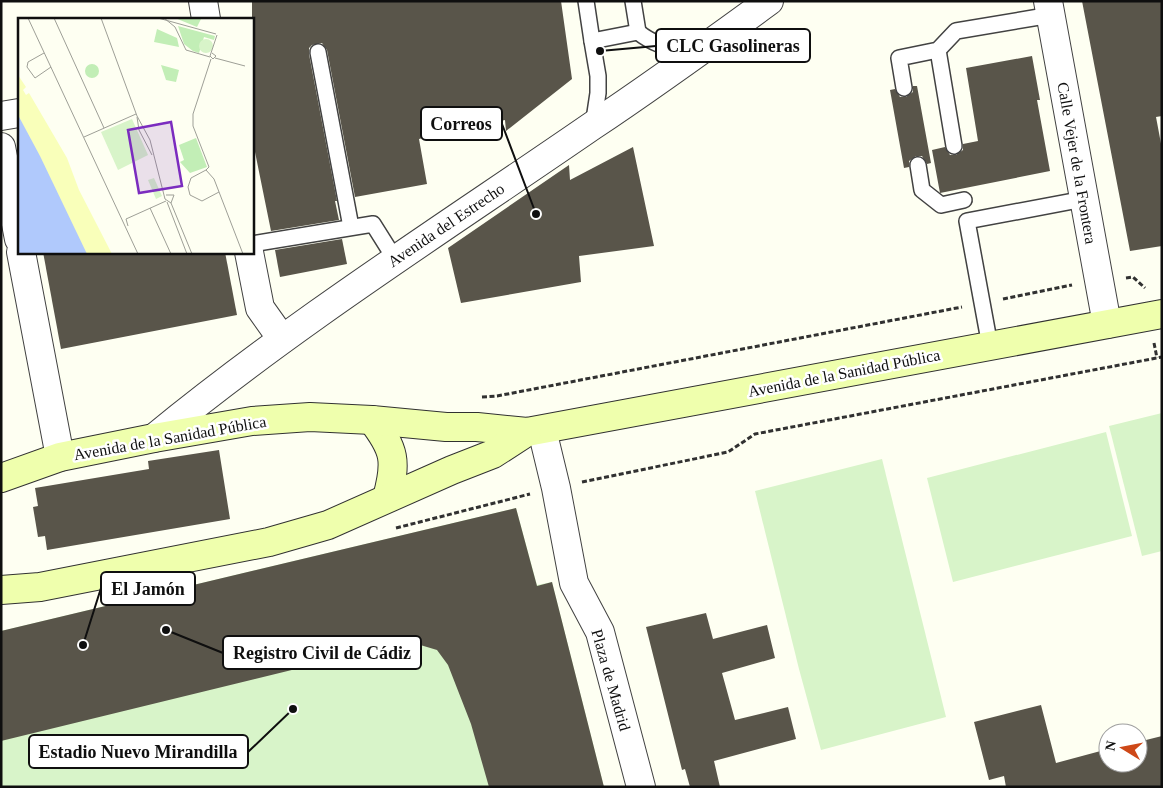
<svg xmlns="http://www.w3.org/2000/svg" width="1163" height="788" viewBox="0 0 1163 788" font-family="'Times New Roman',serif">
<rect width="100%" height="100%" fill="#fefff2"/>
<!-- pitch -->
<g fill="#d8f4c9">
<path d="M1162 413V551L1142 556 1109 426Z"/>
<path d="M1106 432 1132 536 953 582 927 478Z"/>
<path d="M882 459 946 717 821 750 799 669 755 491Z"/>
<path d="M516 508 537 585 552 582 604 787H1V631Z"/>
</g>
<!-- building -->
<g fill="#59554a">
<path d="M252 1H561L572 79 506 131 505 120 419 139 427 184 355 197 327 50 322 43 312 45 309 48V54L337 201H335L339 220 271 231 252 137Z"/>
<path d="M1082 1H1162V116L1156 117 1162 149V246L1130 251Z"/>
<path d="M1032 56 1040 100H1037L1050 171 940 193 932 150 945 147 950 155H956L963 150V144L978 141 966 68Z"/>
<path d="M913 86H917L931 163 927 164 922 156H916L909 161V167L904 168 890 90 895 89 900 97H906L913 92Z"/>
<path d="M633 147 654 246 579 256 581 282 461 303 448 248 569 165 570 180Z"/>
<path d="M342 239 347 264 280 277 275 250Z"/>
<path d="M43 252H225L237 315 61 349Z"/>
<path d="M219 450 230 519 47 550 45 536 38 537 33 507 38 506 35 488 149 469 148 461Z"/>
<path d="M516 508 537 586 552 582 604 787H489L471 724 448 665 437 650 417 644 304 667 1 741V631Z"/>
<path d="M706 613 713 639 767 625 775 658 722 673 735 720 788 707 796 739 714 761 720 787H690L685 769 682 770 646 627Z"/>
<path d="M1041 705 1056 763 1108 749V763H1138V742L1162 736V787H1006L1004 776 989 780 974 722Z"/>
</g>
<g fill="none" stroke-linecap="round" stroke-linejoin="round">
<defs>
<g id="lane">
<path d="M586 1 592 41"/>
<path d="M633 1 638 32"/>
<path d="M938 50 954 146"/>
<path d="M318 52 351 227"/>
<path d="M904 88 899 58 938 50 956 31 1051 15"/>
<path d="M593 126 598 93V76L592 41 638 32C655 46 674 49 695 55"/>
<path d="M918 165 922 190 941 205 964 200"/>
<path d="M252 244 373 224 395 259"/>
<path d="M990 346 967 221 1084 199"/>
</g>
<g id="street">
<path d="M203 1 206 19"/>
<path d="M1048 1 1107 324"/>
<path d="M1 116 19 113"/>
<path d="M1 147 19 239"/>
<path d="M21 252 60 457"/>
<path d="M249 252 260 308 282 339"/>
<path d="M542 430 556 488 574 583 600 632 641 787"/>
<path d="M154 438C293 324 444 228 592 126 652 86 710 44 769 1"/>
</g>
<g id="secondary">
<path d="M372 420C395 450 397 461 387 498"/>
<path d="M1 478 60 457 154 438 252 421 310 417 372 420 446 427H477L527 432 1162 314"/>
<path d="M1 590 40 587 269 542 328 525 452 470 493 454 527 432"/>
</g>
</defs>
<!-- lane casing -->
<use href="#lane" stroke="#424242" stroke-width="18"/>
<!-- street casing -->
<use href="#street" stroke="#424242" stroke-width="30"/>
<!-- secondary casing -->
<use href="#secondary" stroke="#313131" stroke-width="30"/>
<!-- path -->
<g stroke="#313131" stroke-width="3" stroke-dasharray="5 2.5" stroke-linecap="butt">
<path d="M1126 278 1133 277 1145 288"/>
<path d="M1003 299 1072 285"/>
<path d="M1154 343 1157 358"/>
<path d="M482 397 497 396 962 307"/>
<path d="M582 482 728 452 755 434 1162 357"/>
<path d="M396 528 530 494"/>
</g>
<!-- lane -->
<use href="#lane" stroke="#fff" stroke-width="15"/>
<!-- street -->
<use href="#street" stroke="#fff" stroke-width="28"/>
<!-- secondary -->
<use href="#secondary" stroke="#efffad" stroke-width="28"/>
</g>
<g text-anchor="middle" dominant-baseline="central" stroke-width="5" stroke-linejoin="round" paint-order="stroke">
<!-- street labels -->
<g font-size="16" fill="#0f0f0f" stroke="#fff">
<text transform="translate(1077 163) rotate(80)">Calle Vejer de la Frontera</text>
<text transform="translate(446 225) rotate(-34)">Avenida del Estrecho</text>
<text transform="translate(844 373) rotate(-11)">Avenida de la Sanidad Pública</text>
<text transform="translate(170 438) rotate(-10)">Avenida de la Sanidad Pública</text>
<text transform="translate(611 680) rotate(74)">Plaza de Madrid</text>
</g>
</g>
<!-- overview -->
<g transform="translate(18 18)">
<rect width="236" height="236" fill="#fefff2"/>
<path d="M157 0H181L183 1 179 9ZM160 8 197 18 196 22 186 19 181 35 175 33 166 26ZM139 11 159 20 161 29 136 24ZM67 53a7 7 0 1 1 14 0a7 7 0 1 1-14 0ZM143 47 161 52 158 64 148 62ZM178 120 189 149 172 155 162 144 166 142 161 127Z" fill="#c2eeb6"/>
<path d="M0 57 8 69 5 72 8 77 11 75 49 140 61 172 94 236H46L0 131Z" fill="#f9ffba"/>
<path d="M181 28a7 7 0 1 1 14 0a7 7 0 1 1-14 0ZM114 101 130 137 100 152 83 114ZM136 160 144 178 138 181 130 162Z" fill="#d8f4c9"/>
<path d="M0 97 22 138 69 236H0Z" fill="#b0c9fc"/>
<path fill="none" stroke="#9e9f97" stroke-width="1" d="M10 0 120 236M36 0 86 110M83 0 119 98 132 122 147 181 153 185M140 0 198 16M146 0 157 9 168 32 192 39M26 35 10 44 9 49 17 60 33 49M194 35 198 38 195 41 192 38 199 17M197 40 227 48M193 41 175 96V108L191 149 188 152 196 161 225 236M119 99 121 112 134 137M66 119 118 96M188 152 173 160 170 169 172 177 184 183 201 174M148 177H156L153 185M149 184 169 236M153 185 174 236M132 190 153 236M110 208 108 201 148 183"/>
<path fill="#7b2cbf" fill-opacity="0.15" stroke="#7b2cbf" stroke-width="2.5" d="M153 104 164 168 121 175 110 112Z"/>
<rect width="236" height="236" fill="none" stroke="#0f0f0f" stroke-width="2.5"/>
</g>
<!-- callouts -->
<path fill="none" stroke="#0f0f0f" stroke-width="2" d="M600 51L656 46M536 214L502 124M83 645L101 588M166 630L223 653M293 709L248 752"/>
<g fill="#0f0f0f" stroke="#fff" stroke-width="2">
<circle cx="600" cy="51" r="5"/>
<circle cx="536" cy="214" r="5"/>
<circle cx="83" cy="645" r="5"/>
<circle cx="166" cy="630" r="5"/>
<circle cx="293" cy="709" r="5"/>
</g>
<g fill="#fff" stroke="#0f0f0f" stroke-width="2">
<rect x="656" y="29" width="154" height="33" rx="5"/>
<rect x="421" y="107" width="81" height="33" rx="5"/>
<rect x="101" y="572" width="94" height="33" rx="5"/>
<rect x="223" y="636" width="198" height="33" rx="5"/>
<rect x="29" y="735" width="219" height="33" rx="5"/>
</g>
<g font-size="18" text-anchor="middle" font-weight="bold" fill="#0f0f0f">
<text x="733" y="52">CLC Gasolineras</text>
<text x="461" y="130">Correos</text>
<text x="148" y="595">El Jamón</text>
<text x="322" y="659">Registro Civil de Cádiz</text>
<text x="138" y="758">Estadio Nuevo Mirandilla</text>
</g>
<!-- border -->
<rect width="1163" height="788" fill="none" stroke="#0f0f0f" stroke-width="5"/>
<!-- north arrow -->
<g transform="translate(1123 748) rotate(280)"><circle r="24" fill="#ffffff" stroke="#9f9f9f"/>
<path d="M0-4L9 19L0 12L-9 19Z" fill="#ce4818"/>
<text y="-8" font-size="14" font-weight="bold" text-anchor="middle" fill="#0f0f0f">N</text>
</g>
</svg>
